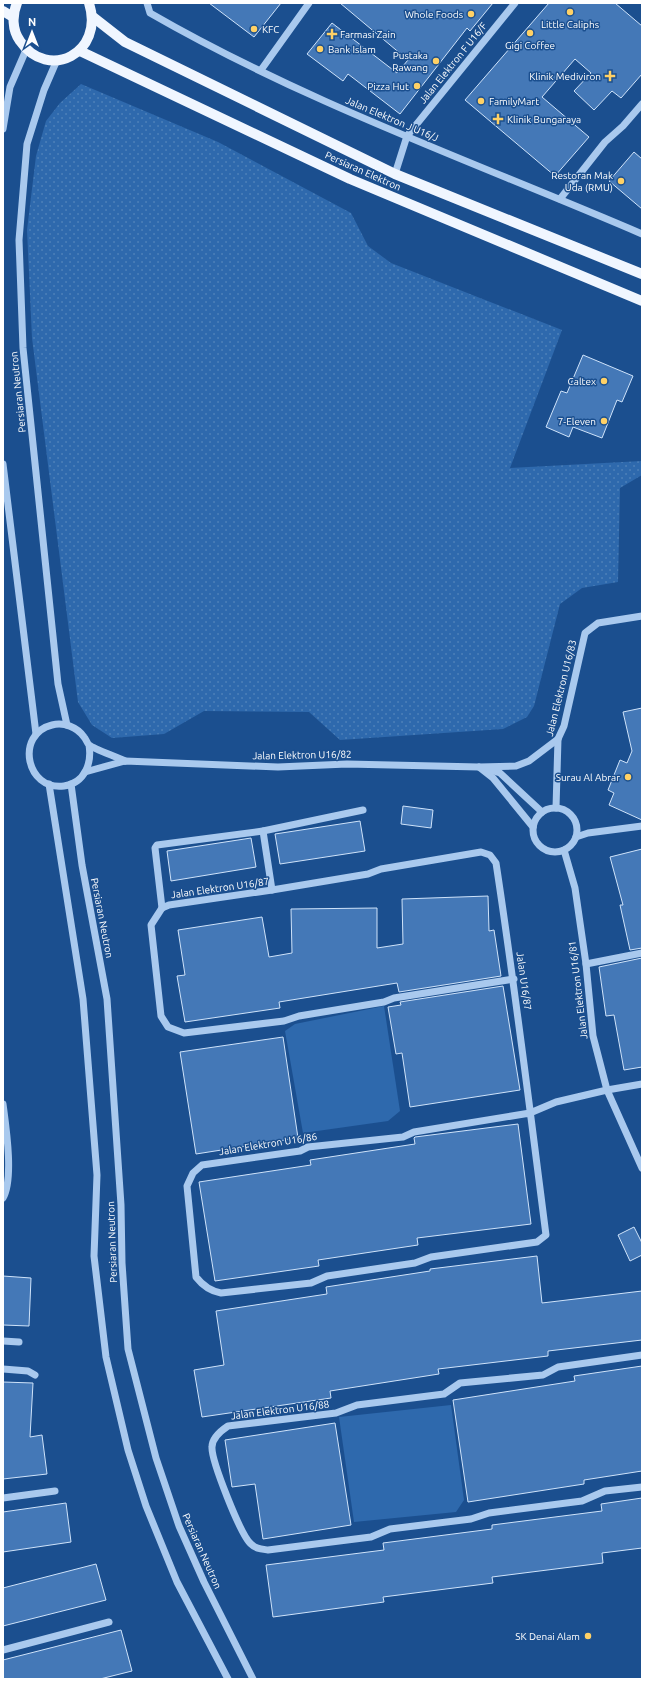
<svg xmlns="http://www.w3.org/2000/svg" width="645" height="1682" viewBox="0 0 645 1682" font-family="Ubuntu,sans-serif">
<defs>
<pattern id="grass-dots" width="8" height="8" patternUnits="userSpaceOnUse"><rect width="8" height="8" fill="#2e69ad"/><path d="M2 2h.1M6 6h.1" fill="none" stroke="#4d80b9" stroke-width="1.8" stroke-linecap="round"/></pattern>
</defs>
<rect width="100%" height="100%" fill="#1b4f8f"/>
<!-- grass -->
<path fill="url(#grass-dots)" d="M81 84 218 142 351 213 368 246 391 263 562 330 510 468 642 461V475L620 488 618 582 582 588 560 604 534 706 527 717 503 729 340 740 309 712 204 711 164 734 112 738 92 725 78 702 32 338 27 230 36 156 46 121 60 103Z"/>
<!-- park -->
<g fill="#2e69ad">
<path d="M384 1006 400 1111 388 1121 303 1133 285 1031 295 1024Z"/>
<path d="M451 1405 464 1500 456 1512 354 1522 339 1417Z"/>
</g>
<!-- building -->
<g fill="#4478b7" stroke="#cfe3fa">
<path d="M209 3H281L254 37Z"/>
<path d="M340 3H493L470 31 467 28 400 114 348 74 343 81 307 54 332 23 397 73 408 60Z"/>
<path d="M549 3H615L642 26V74L621 98 612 91 594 110 574 91 591 73 575 59 542 97 589 137 555 176 465 100Z"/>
<path d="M634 152 642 159V209L609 181Z"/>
<path d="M583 355 633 376 622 402 617 400 602 438 573 427 569 437 546 427 561 391 567 393Z"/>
<path d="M642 708V820L609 805 614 793 608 790 620 760 627 763 632 751 623 712Z"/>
<path d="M403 806 433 810 431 828 401 824Z"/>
<path d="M360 821 365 851 280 864 275 834Z"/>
<path d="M251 838 256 867 171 881 167 851Z"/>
<path d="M642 849V948L630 950 620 905H623L610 857Z"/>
<path d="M488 896 489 931 494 930 501 976 399 992 397 983 279 1002 280 1008 185 1022 177 976 185 975 178 930 262 917 269 957 292 953 291 909 377 908V948L403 944 402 899Z"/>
<path d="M642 958V1067L624 1070 614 1015 606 1016 599 967Z"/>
<path d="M503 986 520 1090 410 1107 402 1053 396 1054 388 1007 401 1005 400 1002Z"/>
<path d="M283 1037 298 1138 196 1154 180 1052Z"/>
<path d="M518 1124 531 1224 417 1238 418 1245 318 1260 319 1266 215 1281 199 1182 311 1165 310 1160 415 1144 414 1138 415 1137Z"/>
<path d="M634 1227 642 1243V1255L630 1261 618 1235Z"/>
<path d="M537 1256 542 1303 642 1291V1340L548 1351V1356L438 1369 439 1374 330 1391 331 1398 202 1417 194 1370 224 1365 216 1311 327 1294 326 1287 430 1271V1269Z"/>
<path d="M3 1276 31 1278 29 1326 3 1325Z"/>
<path d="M642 1366V1471L584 1480V1484L468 1502 453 1400 575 1381 574 1376Z"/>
<path d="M3 1382 33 1383 30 1437 42 1435 47 1474 3 1479Z"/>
<path d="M335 1423 351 1525 263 1539 255 1484 232 1487 225 1440Z"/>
<path d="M642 1498V1548L602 1553 603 1563 492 1577 493 1583 383 1597 384 1602 273 1617 266 1565 384 1550 383 1543 492 1529V1525L602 1511 601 1504Z"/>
<path d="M66 1503 71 1542 3 1552V1512Z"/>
<path d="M96 1564 106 1600 3 1626V1588Z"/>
<path d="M121 1630 132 1671 100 1679H3V1660Z"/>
</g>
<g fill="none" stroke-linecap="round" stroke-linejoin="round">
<!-- minor -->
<g stroke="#a9c9ee" stroke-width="7">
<path d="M147 3 150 13C306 103 477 163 642 234"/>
<path d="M57 60 44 90 27 144 19 240 23 348 58 684 67 725"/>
<path d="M261 70 309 3"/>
<path d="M3 129 10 87 26 50"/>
<path d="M395 174 407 136 515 3"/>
<path d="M560 199 605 142 623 126 642 104"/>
<path d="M3 464 36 734"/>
<path d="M89 745C92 763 85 783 64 786 26 791 15 734 52 725 64 722 77 727 84 737 86 739 87 743 89 745 94 749 117 757 125 761"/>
<path d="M479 767 493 778 533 827"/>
<path d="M487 769 500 773 542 812"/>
<path d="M85 772 125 761 278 767 347 764 479 767 516 766 529 761 558 739"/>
<path d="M49 784 83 999 97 1175 94 1256 106 1357 128 1450 146 1506 177 1582 228 1679"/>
<path d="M71 784 82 865 107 999 121 1205 122 1263 128 1349 156 1458 179 1526 204 1582 253 1679"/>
<circle cx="555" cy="830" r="22"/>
<path d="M556 808 558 739 564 726 585 633 598 623 642 616"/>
<path d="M263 831 272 890"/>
<path d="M576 837 588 833 642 826"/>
<path d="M564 850 575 888 586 964 593 1036 607 1090 642 1168"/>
<path d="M162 908 155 848 157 845 263 831 363 810"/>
<path d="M586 964 642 953"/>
<path d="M514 979 394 998 384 1002 299 1016 284 1021 184 1033 168 1027 161 1016 151 925 162 908 169 905 272 890 368 874 381 869 481 852 490 855 496 863C515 987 530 1111 546 1235L537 1242 431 1257 415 1263 327 1276 311 1283 221 1293C210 1291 203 1286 196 1277L187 1186 193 1173 202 1165 300 1151 308 1147 403 1137 414 1132 530 1113 556 1102 607 1090 642 1084"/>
<path d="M3 1104C6 1127 14 1179 3 1198"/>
<path d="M3 1341 19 1342"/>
<path d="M642 1355 558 1367 543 1375 460 1383 444 1394 357 1405 336 1413 228 1426C222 1430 212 1438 212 1447 211 1460 241 1536 251 1544 256 1549 261 1549 268 1550L371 1537 390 1529 471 1519 489 1513 582 1501 605 1491 642 1487"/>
<path d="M3 1369 28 1371 35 1375"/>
<path d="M3 1498 55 1491"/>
<path d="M3 1650 109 1622"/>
</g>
<!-- major -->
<g stroke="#f0f6ff" stroke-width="10">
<path d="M17 3C12 15 12 30 20 41 48 82 105 53 89 3"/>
<path d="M3 11 13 17"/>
<path d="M93 17 125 42 395 174 642 274"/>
<path d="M80 51 350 179 642 301"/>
</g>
</g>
<!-- markers -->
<g fill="#ffd166" stroke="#1b4f8f" stroke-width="1.5">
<circle cx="570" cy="12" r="4"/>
<circle cx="471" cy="14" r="4"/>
<circle cx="254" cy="29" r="4"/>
<circle cx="530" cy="33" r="4"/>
<path d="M330 28h4v4h4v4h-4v4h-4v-4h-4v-4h4z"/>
<circle cx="320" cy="49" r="4"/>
<circle cx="436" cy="61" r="4"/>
<path d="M608 70h4v4h4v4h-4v4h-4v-4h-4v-4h4z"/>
<circle cx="417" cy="86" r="4"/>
<circle cx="481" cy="101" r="4"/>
<path d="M496 113h4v4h4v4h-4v4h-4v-4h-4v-4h4z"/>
<circle cx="621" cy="181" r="4"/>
<circle cx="604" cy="381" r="4"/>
<circle cx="604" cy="421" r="4"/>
<circle cx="628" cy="777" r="4"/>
<circle cx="588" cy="1636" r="4"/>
</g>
<g text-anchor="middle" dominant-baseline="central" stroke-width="3" stroke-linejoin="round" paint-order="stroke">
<!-- poi labels -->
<g font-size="10" fill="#fff" stroke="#1b4f8f" text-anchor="end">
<text x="463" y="14">Whole Foods</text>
<text x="570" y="24" text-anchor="middle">Little Caliphs</text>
<text x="262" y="29" text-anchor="start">KFC</text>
<text x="340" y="34" text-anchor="start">Farmasi Zain</text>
<text x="530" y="45" text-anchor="middle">Gigi Coffee</text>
<text x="328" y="49" text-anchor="start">Bank Islam</text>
<text x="428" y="55">Pustaka<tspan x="428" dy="12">Rawang</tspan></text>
<text x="601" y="76">Klinik Mediviron</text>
<text x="409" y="86">Pizza Hut</text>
<text x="489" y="101" text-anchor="start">FamilyMart</text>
<text x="507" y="119" text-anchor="start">Klinik Bungaraya</text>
<text x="613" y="175">Restoran Mak<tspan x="613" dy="12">Uda (RMU)</tspan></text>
<text x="596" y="381">Caltex</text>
<text x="596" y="421">7-Eleven</text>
<text x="620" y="777">Surau Al Abrar</text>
<text x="580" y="1636">SK Denai Alam</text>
</g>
<!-- street labels -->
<g font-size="10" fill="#fff" stroke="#1b4f8f">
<text transform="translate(453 63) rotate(-51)">Jalan Elektron F U16/F</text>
<text transform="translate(392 119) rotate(23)">Jalan Elektron J U16/J</text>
<text transform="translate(363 171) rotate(24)">Persiaran Elektron</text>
<text transform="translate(18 392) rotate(-96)">Persiaran Neutron</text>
<text transform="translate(561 688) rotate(-76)">Jalan Elektron U16/83</text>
<text transform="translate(302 755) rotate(-1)">Jalan Elektron U16/82</text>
<text transform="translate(220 888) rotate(-8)">Jalan Elektron U16/87</text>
<text transform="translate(102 918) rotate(79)">Persiaran Neutron</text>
<text transform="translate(524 981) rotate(82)">Jalan U16/87</text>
<text transform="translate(578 990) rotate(-97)">Jalan Elektron U16/81</text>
<text transform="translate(268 1144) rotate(-9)">Jalan Elektron U16/86</text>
<text transform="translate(112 1242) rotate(-92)">Persiaran Neutron</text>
<text transform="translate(280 1410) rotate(-7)">Jalan Elektron U16/88</text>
<text transform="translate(202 1551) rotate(66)">Persiaran Neutron</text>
</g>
</g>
<!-- border -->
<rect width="645" height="1682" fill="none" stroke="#ffffff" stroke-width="8"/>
<!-- north arrow -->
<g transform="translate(32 32)" stroke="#1b4f8f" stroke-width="3" paint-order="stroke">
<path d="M0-3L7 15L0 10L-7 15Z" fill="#ffffff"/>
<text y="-6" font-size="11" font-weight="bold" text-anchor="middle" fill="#ffffff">N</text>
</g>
</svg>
